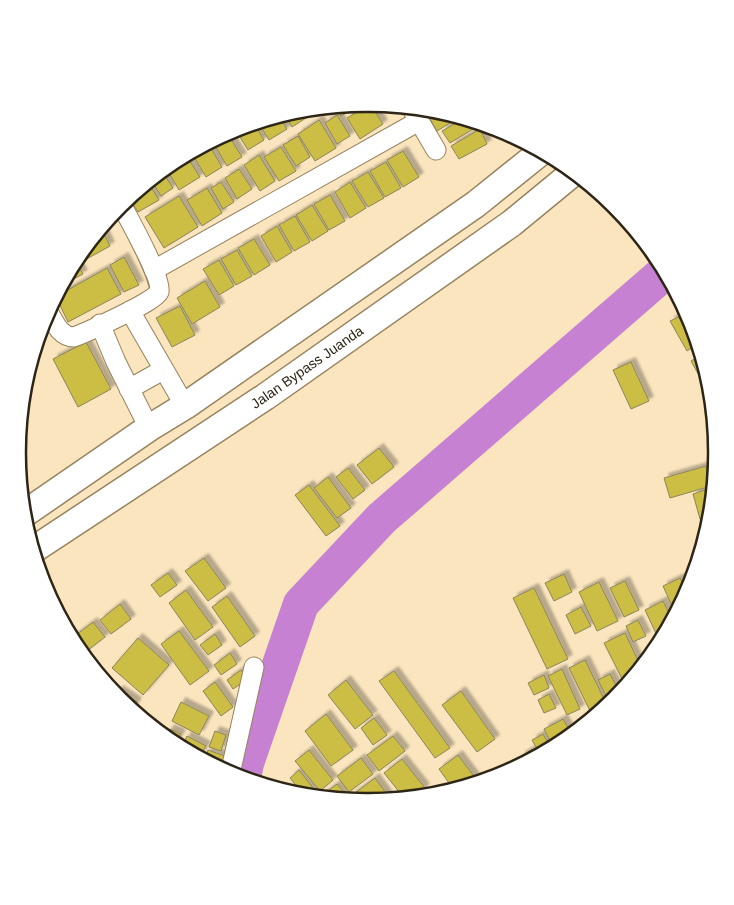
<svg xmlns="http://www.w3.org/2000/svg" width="734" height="905" viewBox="0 0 734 905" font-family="Arial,sans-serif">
<defs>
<filter id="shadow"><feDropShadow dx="4.5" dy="-4.5" stdDeviation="1" flood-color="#0004"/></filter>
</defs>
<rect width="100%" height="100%" fill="#fbe5be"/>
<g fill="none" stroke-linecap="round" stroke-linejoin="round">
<!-- river -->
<path stroke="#c781d3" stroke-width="36" d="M243 778 246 763 301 604 382 518 665 272"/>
</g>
<!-- building -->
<g fill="#ccbd45" stroke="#89845c" filter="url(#shadow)">
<path d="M362 104 341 116 335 106Z"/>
<path d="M370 104 383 124 360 139 347 118Z"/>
<path d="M325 107 308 117 304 109Z"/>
<path d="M301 109 306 118 292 127 284 114Z"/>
<path d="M434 110H435L460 117 437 131 427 114Z"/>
<path d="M337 115 350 136 337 144 325 123Z"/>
<path d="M279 116 287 129 269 140 258 122Z"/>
<path d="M464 118 467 119 473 129 450 143 442 131Z"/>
<path d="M319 120 336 148 315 161 298 134Z"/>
<path d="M254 123 264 140 248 150 235 129Z"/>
<path d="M480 129 487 144 459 159 451 146Z"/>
<path d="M227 133 242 157 227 166 212 141Z"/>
<path d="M298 136 310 157 296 166 283 145Z"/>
<path d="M208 143 222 167 206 177 191 152Z"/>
<path d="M281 147 296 171 279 181 264 157Z"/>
<path d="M403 151 419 177 403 187 387 160Z"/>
<path d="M186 155 200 177 179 190 166 168Z"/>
<path d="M259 155 275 181 260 191 244 165Z"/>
<path d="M386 162 401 188 385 197 370 171Z"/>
<path d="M239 169 252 189 237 199 225 178Z"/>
<path d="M162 171 173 188 161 196 151 180Z"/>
<path d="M368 172 384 198 368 207 352 181Z"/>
<path d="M148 182 159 200 138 212 129 198Z"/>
<path d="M221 182 234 202 223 209 211 188Z"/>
<path d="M350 182 366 208 350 218 335 192Z"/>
<path d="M207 188 222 213 202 226 187 200Z"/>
<path d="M330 195 345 221 329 230 314 204Z"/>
<path d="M179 196 198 227 164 248 145 217Z"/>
<path d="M312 205 328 231 312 241 296 215Z"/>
<path d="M295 216 310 242 294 251 279 225Z"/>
<path d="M277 226 292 252 276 262 261 236Z"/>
<path d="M101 228 110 246 83 261 80 254Z"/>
<path d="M254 239 270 265 254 275 238 248Z"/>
<path d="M237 250 252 276 236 285 221 259Z"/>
<path d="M124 257 139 285 124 292 110 265Z"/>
<path d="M219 260 234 286 219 295 203 269Z"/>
<path d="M75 261 83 274 62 285Z"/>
<path d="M107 268 121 294 68 322 56 297 57 296Z"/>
<path d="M205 281 220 307 192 324 177 298Z"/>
<path d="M180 306 195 335 172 347 156 318Z"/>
<path d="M683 315 696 337 698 344 687 351 670 321Z"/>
<path d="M86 342 111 389 78 407 53 359Z"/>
<path d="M699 356 710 385 711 397 691 361Z"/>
<path d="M631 362 649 401 631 409 613 370Z"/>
<path d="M379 448 394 467 372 484 357 465Z"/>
<path d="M716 462 714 477 710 464Z"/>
<path d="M706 466 711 486 670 498 664 478Z"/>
<path d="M348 468 365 490 353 499 336 477Z"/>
<path d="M328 477 351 508 337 518 314 488Z"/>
<path d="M309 485 340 526 326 536 295 495Z"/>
<path d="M713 487 710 516 700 519 693 494Z"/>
<path d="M204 558 226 588 208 601 185 571Z"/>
<path d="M168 573 177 585 160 597 151 585Z"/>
<path d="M564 574 572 592 554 601 545 583Z"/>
<path d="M680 578 687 592 675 613 663 586Z"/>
<path d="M625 581 639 610 624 617 610 588Z"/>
<path d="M599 582 618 621 597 631 579 592Z"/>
<path d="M534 588 568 659 547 669 513 598Z"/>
<path d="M186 590 213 627 195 640 169 603Z"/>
<path d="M227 596 255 636 240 647 212 607Z"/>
<path d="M663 601 672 619 660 642 645 610Z"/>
<path d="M120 604 131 619 111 634 100 620Z"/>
<path d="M581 607 591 626 575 634 566 615Z"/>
<path d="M638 620 646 636 633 642 626 626Z"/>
<path d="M93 622 105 637 83 654 72 638Z"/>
<path d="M179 631 209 671 190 685 161 644Z"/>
<path d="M625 633 641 667 631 679 624 683 604 643Z"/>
<path d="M215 634 222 645 208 655 200 645Z"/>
<path d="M138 638 169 665 143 695 112 668Z"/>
<path d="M230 653 237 664 221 675 214 665Z"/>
<path d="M585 660 607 705 591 713 569 668Z"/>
<path d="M562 669 580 709 567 715 548 676Z"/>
<path d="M241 670 248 679 233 689 227 680Z"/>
<path d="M394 671 450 748 435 758 379 681Z"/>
<path d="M610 674 620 693 614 700 609 702 598 680Z"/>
<path d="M544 675 549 688 534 695 528 683Z"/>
<path d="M346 680 373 715 355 729 328 695Z"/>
<path d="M215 682 233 707 221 716 203 691Z"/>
<path d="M119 690 137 702 132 710 115 694Z"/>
<path d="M461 691 495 739 477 752 442 705Z"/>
<path d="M549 694 556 708 544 713 538 700Z"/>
<path d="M181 702 209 716 199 735 172 721Z"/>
<path d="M326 714 353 750 331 766 305 731Z"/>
<path d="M374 718 387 735 373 745 361 728Z"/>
<path d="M563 719 572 734 553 747 544 729Z"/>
<path d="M584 719 586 723 574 732 571 726Z"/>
<path d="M170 729 181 734 175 744 165 737Z"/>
<path d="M215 731 226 735 221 751 209 747Z"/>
<path d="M543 734 551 748 540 754 532 740Z"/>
<path d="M187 736 206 746 199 757 181 748Z"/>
<path d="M393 736 405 751 379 771 367 755Z"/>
<path d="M533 749 537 756 524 763 521 756Z"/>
<path d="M208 750 225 756 220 768 204 760Z"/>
<path d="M309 750 333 780 320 791 295 761Z"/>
<path d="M458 755 476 779 466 786 454 790 439 769Z"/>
<path d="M361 758 373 774 349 792 337 776Z"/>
<path d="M402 759 425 788 413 798H404L384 773Z"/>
<path d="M299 770 317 793 312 797 304 796 290 778Z"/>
<path d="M375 778 391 800 367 802 355 801 351 796Z"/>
<path d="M337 784 351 800 320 797Z"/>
</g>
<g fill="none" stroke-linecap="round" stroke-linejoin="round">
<defs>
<g id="minor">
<path d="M411 107 436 150"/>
<path d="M154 270 419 121"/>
<path d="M48 311C55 323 60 337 74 337 87 332 156 301 159 292 163 280 129 219 121 204"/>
<path d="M130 311 185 406"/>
<path d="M100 324 116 362 149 428"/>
<path d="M129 389 163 370"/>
<path d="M230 774 254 667"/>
</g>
<g id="secondary">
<path d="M24 514 149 428 185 406 476 204 542 151"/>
<path d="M33 550 265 397 512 223 574 172"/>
</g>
</defs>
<!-- minor casing -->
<use href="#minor" stroke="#96825e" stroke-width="21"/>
<!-- secondary casing -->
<use href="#secondary" stroke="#96825e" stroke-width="29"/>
<!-- minor -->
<use href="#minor" stroke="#fff" stroke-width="19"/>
<!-- secondary -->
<use href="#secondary" stroke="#fff" stroke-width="26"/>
</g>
<g text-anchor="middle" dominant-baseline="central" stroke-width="4" stroke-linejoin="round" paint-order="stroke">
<!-- street labels -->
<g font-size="14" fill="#2d2516" stroke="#fff">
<text transform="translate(307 367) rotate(-35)">Jalan Bypass Juanda</text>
</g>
</g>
<!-- crop -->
<path d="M0 0H734V905H0ZM366 112H368A340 340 0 0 1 708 452V453A340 340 0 0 1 368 793H366A340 340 0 0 1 26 453V452A340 340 0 0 1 366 112Z" fill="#fff" fill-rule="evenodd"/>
<path fill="none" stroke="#2d2516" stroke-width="2.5" d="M366 112H368A340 340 0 0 1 708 452V453A340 340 0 0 1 368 793H366A340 340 0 0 1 26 453V452A340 340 0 0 1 366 112Z"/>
</svg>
